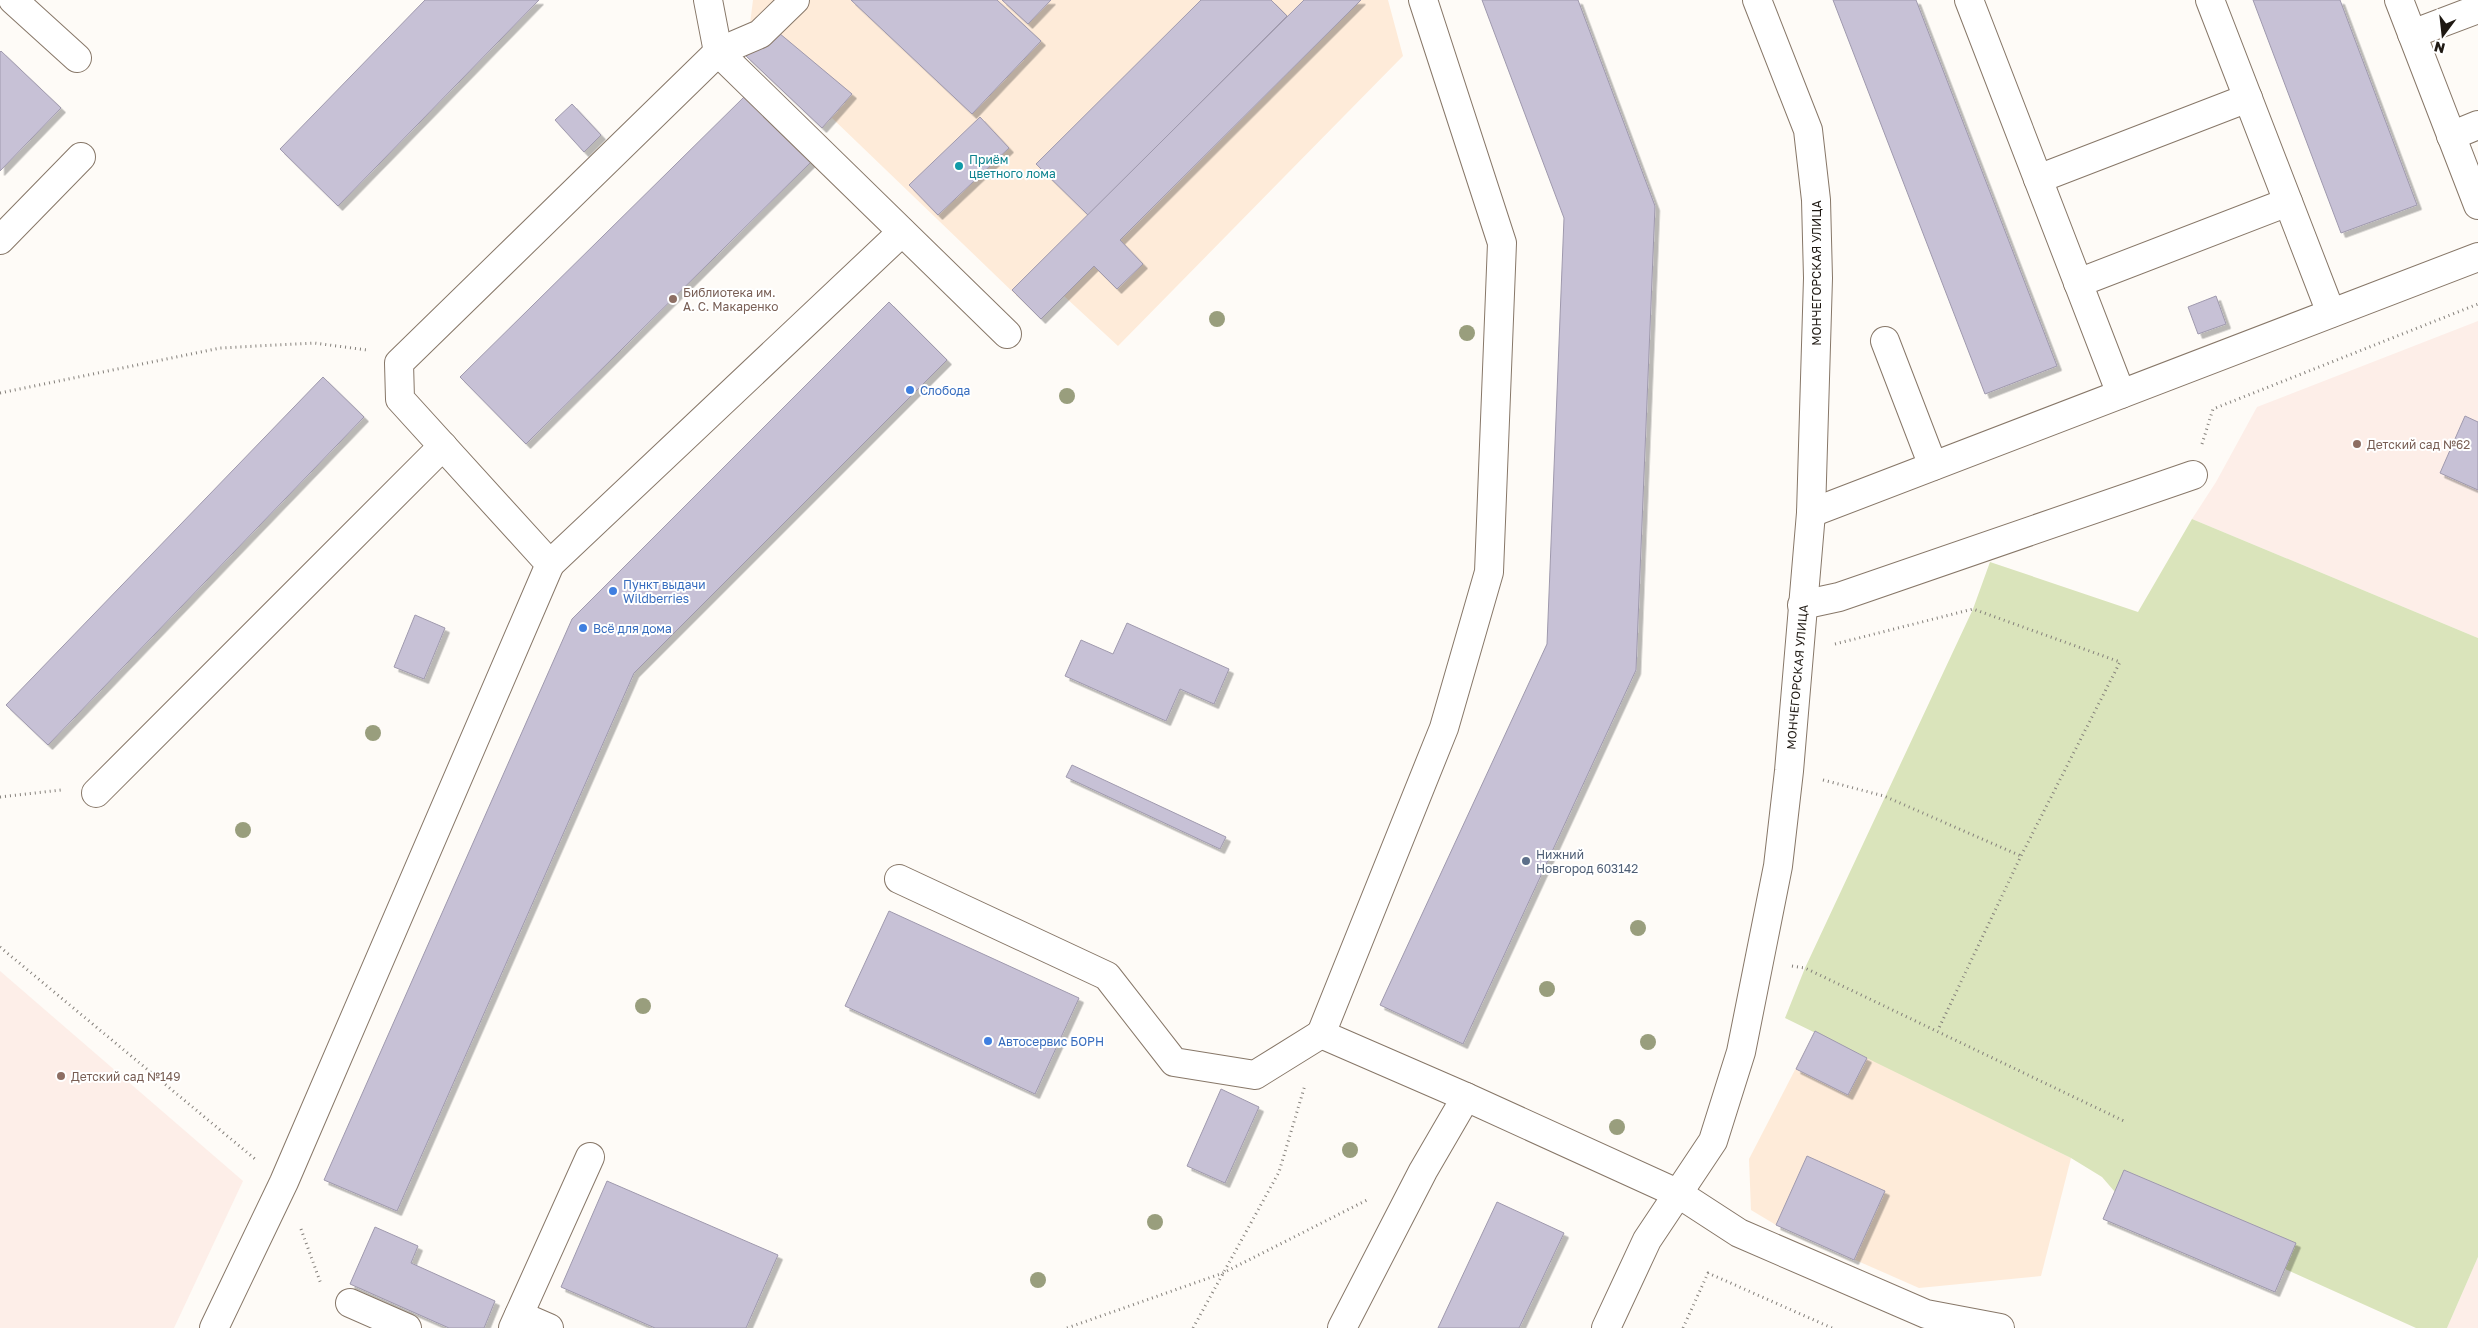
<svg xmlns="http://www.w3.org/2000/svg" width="2478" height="1328" viewBox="0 0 2478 1328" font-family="'Golos Text',sans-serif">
<defs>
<filter id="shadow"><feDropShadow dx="4.5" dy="4.5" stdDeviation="0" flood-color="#0004"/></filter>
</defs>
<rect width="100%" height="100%" fill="#fefbf7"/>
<!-- built -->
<g fill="#feebd9">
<path d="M753 0H1388L1403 56 1118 346 1064 296 1041 319 832 118 822 128 746 56Z"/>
<path d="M1815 1031 2071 1158 2041 1276 1919 1288 1776 1225 1751 1210 1749 1159Z"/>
</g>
<!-- education -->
<g fill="#fdeee8">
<path d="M2478 321V638L2192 519 2216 482 2257 407Z"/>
<path d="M0 971 243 1181 174 1328H0Z"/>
<path d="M2478 1257V1328H2447Z"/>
</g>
<!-- green -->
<path fill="#dae4bb" d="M2192 519 2478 638V1257L2447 1328H2416L2285 1269 2275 1292 2103 1219 2115 1192 2102 1177 2071 1158 1785 1018 1805 968 1973 609 1990 562 2138 612Z"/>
<!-- building -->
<g fill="#c7c1d6" stroke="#9f99ad" filter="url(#shadow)">
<path d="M425 0H539L338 206 280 149Z"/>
<path d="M851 0H997L1041 41 972 114Z"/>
<path d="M1002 0H1051L1028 24Z"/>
<path d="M1201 0H1271L1287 16 1088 215 1036 164Z"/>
<path d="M1304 0H1361L1120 240 1143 264 1117 289 1094 266 1041 319 1012 290Z"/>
<path d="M1482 0H1578L1655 206 1636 670 1463 1044 1380 1005 1547 644 1564 218Z"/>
<path d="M1833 0H1916L2057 366 1985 394Z"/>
<path d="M2253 0H2340L2417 205 2341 233Z"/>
<path d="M779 33 852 94 822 128 746 56Z"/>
<path d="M1 51 61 108 0 171V52Z"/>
<path d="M745 96 811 162 526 444 460 377Z"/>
<path d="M572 104 601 135 584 152 555 120Z"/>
<path d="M980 117 1009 148 938 215 909 185Z"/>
<path d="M2216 296 2226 324 2198 334 2188 307Z"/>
<path d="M889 302 947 360 634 673 397 1211 324 1180 572 619Z"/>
<path d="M323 377 364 417 48 745 6 705Z"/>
<path d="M2465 416 2478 422V490L2440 473Z"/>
<path d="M415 615 445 628 424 679 394 667Z"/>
<path d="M1127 623 1229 669 1214 704 1180 689 1166 721 1065 676 1081 640 1113 654Z"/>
<path d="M1072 765 1226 837 1220 849 1066 777Z"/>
<path d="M889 911 1079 998 1035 1094 845 1006Z"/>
<path d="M1815 1031 1867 1058 1848 1095 1796 1069Z"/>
<path d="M1221 1089 1259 1107 1225 1183 1187 1166Z"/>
<path d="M1807 1156 1885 1191 1854 1260 1776 1225Z"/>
<path d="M2124 1170 2296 1243 2275 1292 2103 1219Z"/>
<path d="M607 1181 778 1255 746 1328H655L561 1287Z"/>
<path d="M1497 1202 1564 1233 1519 1328H1438Z"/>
<path d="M375 1227 418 1246 411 1263 495 1301 484 1328H449L350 1284Z"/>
</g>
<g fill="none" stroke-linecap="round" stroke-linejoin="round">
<defs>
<g id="minor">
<path d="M13 0 77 58"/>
<path d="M708 0 718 52 1007 334"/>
<path d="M1423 0 1502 243 1489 572 1444 728 1321 1034 1466 1097 1679 1194 1739 1233 1926 1314 2000 1328"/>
<path d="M1969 0 2121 394"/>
<path d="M2210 0 2331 313"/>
<path d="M2399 0 2478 205"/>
<path d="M2412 34 2478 9"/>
<path d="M2451 136 2478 125"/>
<path d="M2038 179 2248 98"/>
<path d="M0 240 81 157"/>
<path d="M2078 283 2288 202"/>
<path d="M1885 341 1933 466"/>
<path d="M1811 513 2478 257"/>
<path d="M550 564 902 232"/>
<path d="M1802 605 1839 597 2193 475"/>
<path d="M96 793 443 446"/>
<path d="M899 879 1107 976 1174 1062 1255 1075 1321 1034"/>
<path d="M350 1303 407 1328"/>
<path d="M519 1315 549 1328"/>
<path d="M214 1328 284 1182 550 564 400 399 399 363 718 52 760 34 795 0"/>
<path d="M513 1328 590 1157"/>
<path d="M1342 1328 1423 1171 1466 1097"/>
<path d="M1606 1328 1647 1240 1713 1141 1741 1052 1778 866 1789 771 1811 513 1818 278 1816 200 1808 130 1757 0"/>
</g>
</defs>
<!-- minor casing -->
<use href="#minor" stroke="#877768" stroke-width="30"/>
<!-- path -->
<g stroke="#85807b" stroke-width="3" stroke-dasharray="1 4" stroke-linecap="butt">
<path d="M0 393 220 348 314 343 367 350"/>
<path d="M2202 444 2213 409 2478 304"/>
<path d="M1835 644 1973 609 2120 662 2021 856 1938 1030"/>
<path d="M1823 780 1884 796 2021 856"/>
<path d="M0 797 61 790"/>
<path d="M0 947 255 1159"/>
<path d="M1792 966 1805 968 2126 1122"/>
<path d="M301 1229 321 1284"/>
<path d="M1067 1328 1223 1273 1369 1199"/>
<path d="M1193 1328 1279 1172 1305 1085"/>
<path d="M1683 1328 1708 1273 1832 1328"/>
</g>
<!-- minor -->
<use href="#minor" stroke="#fff" stroke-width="28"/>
</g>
<!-- trees -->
<g fill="#999e7d">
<circle cx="1217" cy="319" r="8"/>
<circle cx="1467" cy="333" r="8"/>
<circle cx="1067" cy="396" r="8"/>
<circle cx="373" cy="733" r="8"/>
<circle cx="243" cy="830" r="8"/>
<circle cx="1638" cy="928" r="8"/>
<circle cx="1547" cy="989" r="8"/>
<circle cx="643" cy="1006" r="8"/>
<circle cx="1648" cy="1042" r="8"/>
<circle cx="1617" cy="1127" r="8"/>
<circle cx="1350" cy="1150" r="8"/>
<circle cx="1155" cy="1222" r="8"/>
<circle cx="1038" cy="1280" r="8"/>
</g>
<!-- markers -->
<circle fill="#0f9aa8" stroke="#fff" stroke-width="2" cx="959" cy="166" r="5"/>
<g fill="#8d6e63" stroke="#fff" stroke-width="2">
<circle cx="673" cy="299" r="5"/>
<circle cx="2357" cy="444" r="5"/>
<circle cx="61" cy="1076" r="5"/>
</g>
<g fill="#3f7fe0" stroke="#fff" stroke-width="2">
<circle cx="910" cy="390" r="5"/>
<circle cx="613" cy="591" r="5"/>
<circle cx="583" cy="628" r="5"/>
<circle cx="988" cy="1041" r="5"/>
</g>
<circle fill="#5c6f8a" stroke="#fff" stroke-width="2" cx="1526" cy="861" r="5"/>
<g text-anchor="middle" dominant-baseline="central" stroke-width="4" stroke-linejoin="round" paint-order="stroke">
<!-- culture labels -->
<g font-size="12" fill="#0d838f" stroke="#fff" text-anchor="start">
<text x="969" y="159">Приём<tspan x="969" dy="14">цветного лома</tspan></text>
</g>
<!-- street labels -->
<g font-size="12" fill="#1f1913" stroke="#fff">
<text transform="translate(1816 273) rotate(-90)">МОНЧЕГОРСКАЯ УЛИЦА</text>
<text transform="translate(1797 677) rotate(-85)">МОНЧЕГОРСКАЯ УЛИЦА</text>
</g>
<!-- education labels -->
<g font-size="12" fill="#785e54" stroke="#fff" text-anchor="start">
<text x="683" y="292">Библиотека им.<tspan x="683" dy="14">А. С. Макаренко</tspan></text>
<text x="2367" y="444">Детский сад №62</text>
<text x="71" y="1076">Детский сад №149</text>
</g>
<!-- shop labels -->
<g font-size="12" fill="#366cbe" stroke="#fff" text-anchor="start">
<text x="920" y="390">Слобода</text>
<text x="623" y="584">Пункт выдачи<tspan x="623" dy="14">Wildberries</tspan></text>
<text x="593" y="628">Всё для дома</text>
<text x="998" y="1041">Автосервис БОРН</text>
</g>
<!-- service labels -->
<g font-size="12" fill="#4e5e75" stroke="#fff" text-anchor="start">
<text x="1536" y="854">Нижний<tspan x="1536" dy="14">Новгород 603142</tspan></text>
</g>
</g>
<!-- north arrow -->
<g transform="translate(2443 35) rotate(195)" stroke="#ffffff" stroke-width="4" paint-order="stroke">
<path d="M0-4L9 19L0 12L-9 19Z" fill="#1f1913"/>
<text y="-8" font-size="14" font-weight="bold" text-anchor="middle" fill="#1f1913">N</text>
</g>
</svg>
